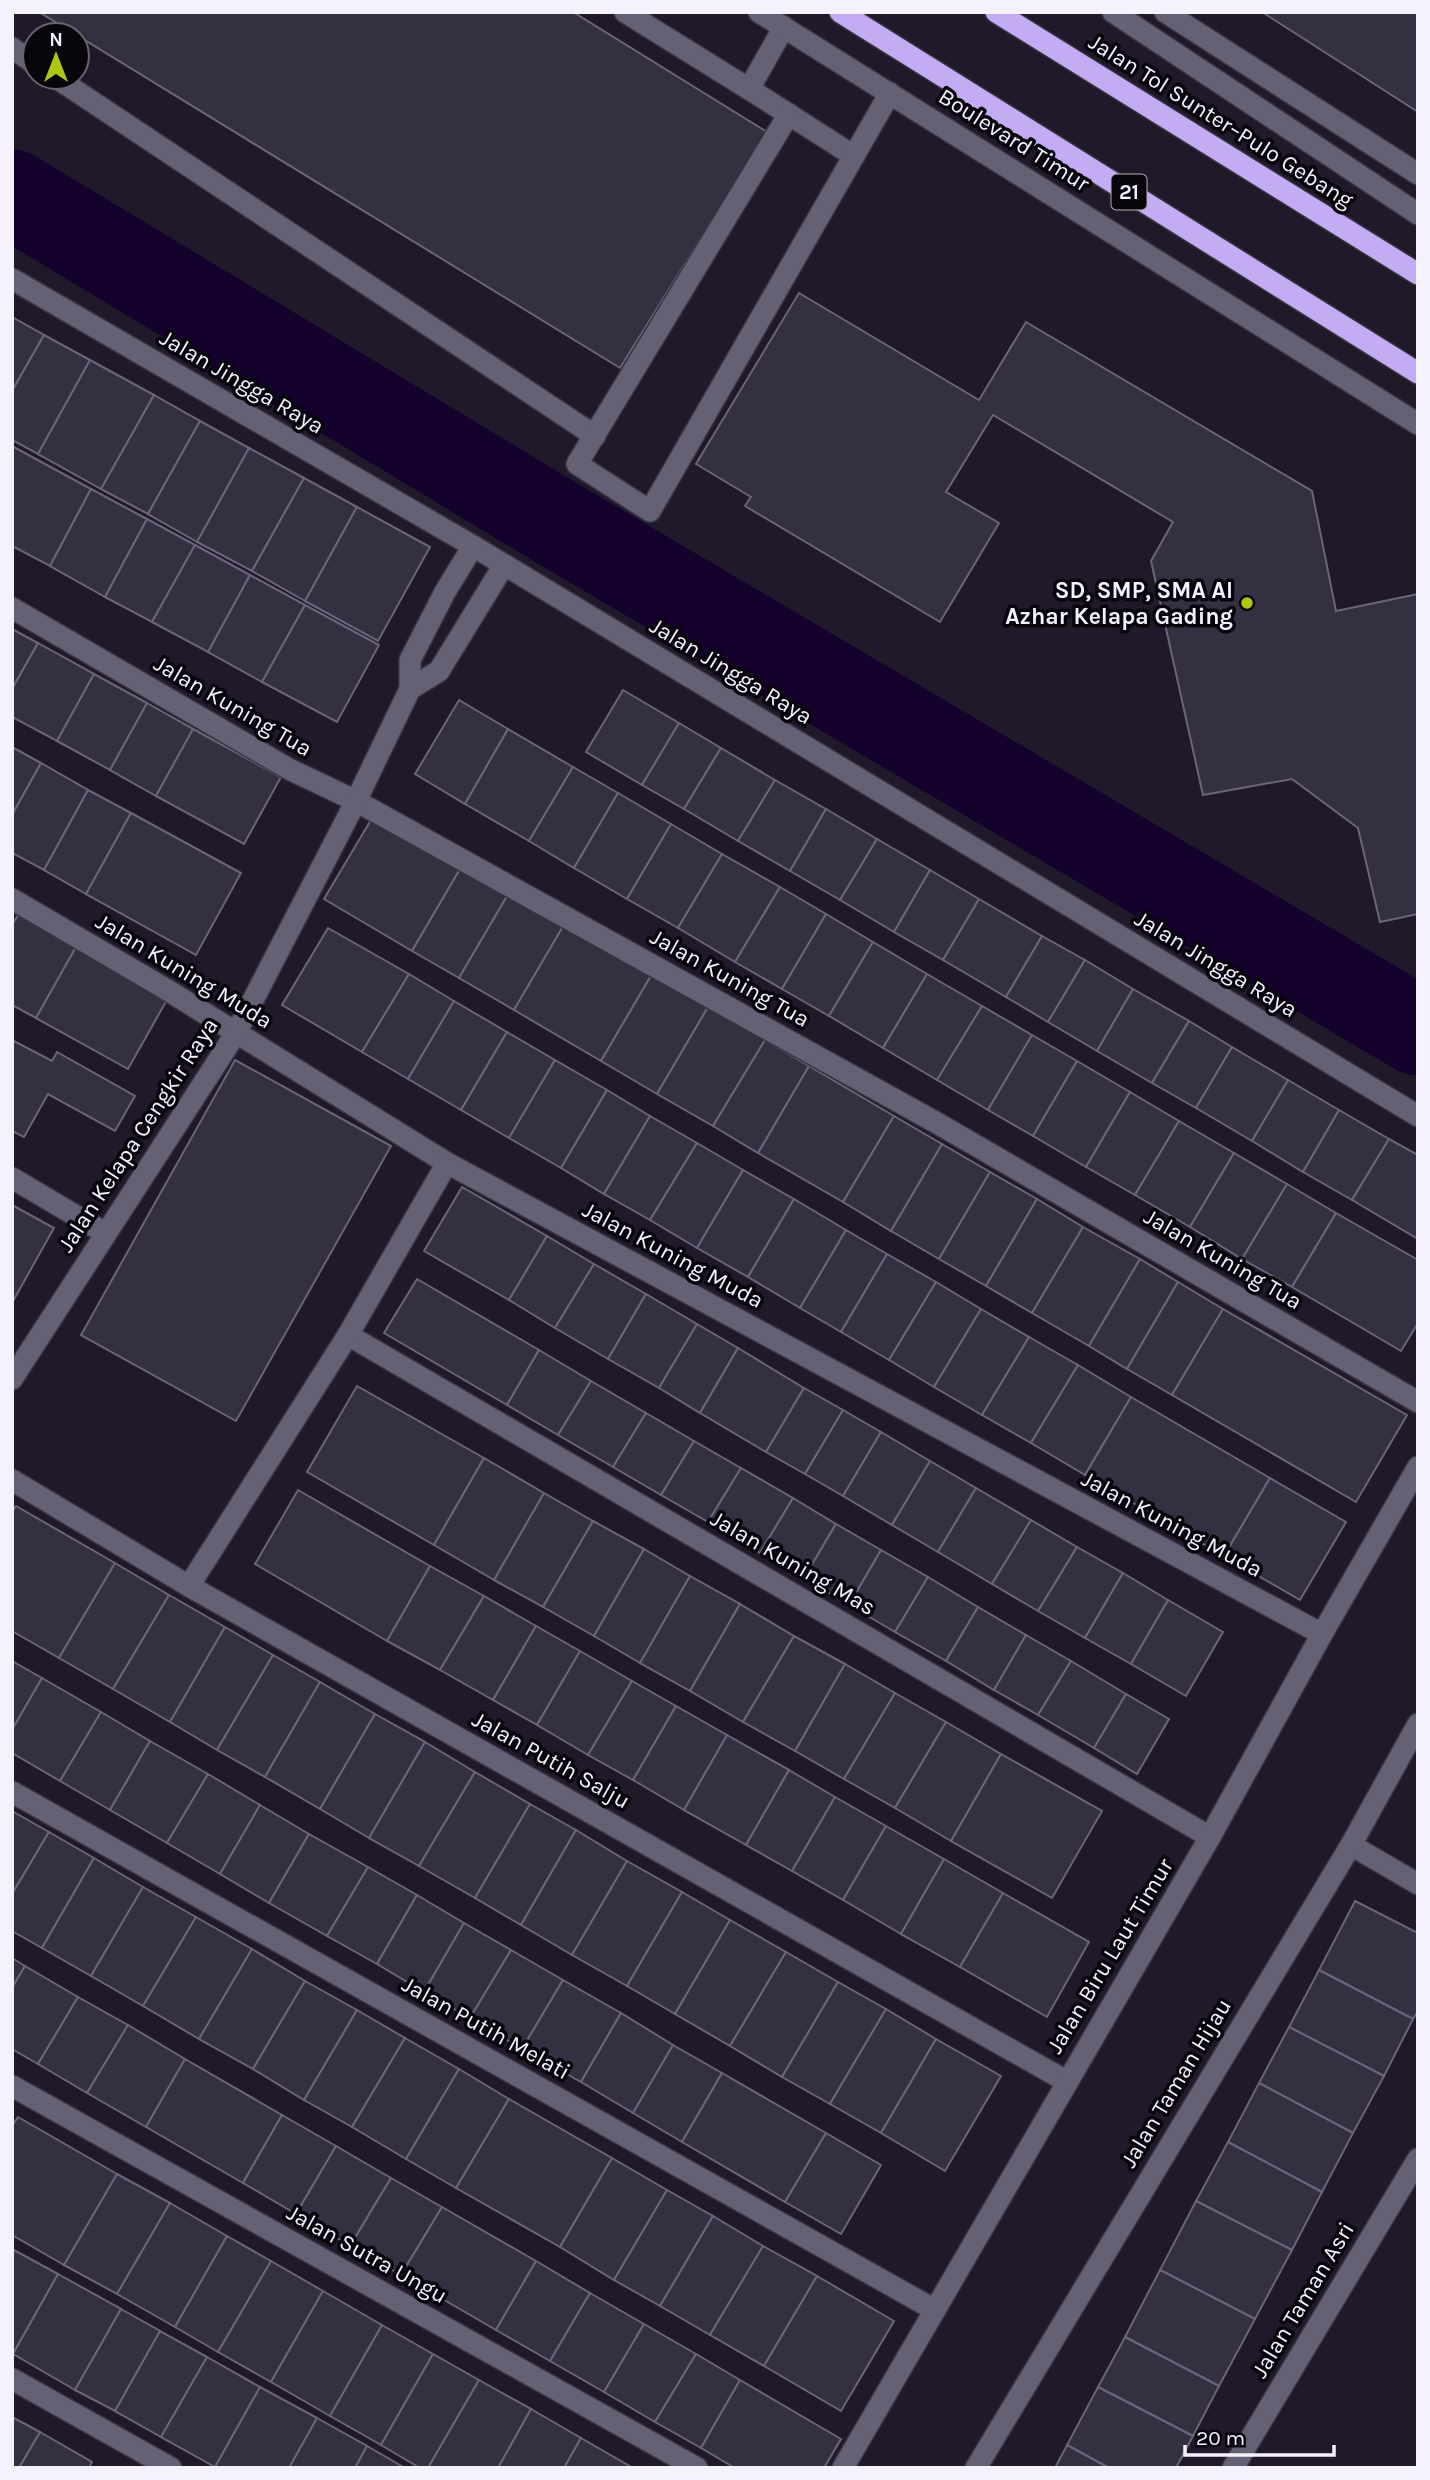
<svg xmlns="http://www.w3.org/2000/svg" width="1430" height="2480" viewBox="0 0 1430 2480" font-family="Karla,sans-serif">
<rect width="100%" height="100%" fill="#1f192a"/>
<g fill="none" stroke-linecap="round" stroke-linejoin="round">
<!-- river -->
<path stroke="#14012c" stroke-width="89" d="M12 194 560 525 1418 1031"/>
</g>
<!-- building -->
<g fill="#342f41" stroke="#6b657a" stroke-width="2">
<path d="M39 12H573L767 132 620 368Z"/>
<path d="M1262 12H1418V112Z"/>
<path d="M799 293 979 400 1026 322 1312 491 1336 611 1418 594V914L1380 922 1358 828 1292 779 1203 795 1151 561 1173 522 993 415 946 492 999 523 940 622 745 506 751 497 696 464Z"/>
<path d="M12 317 44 335 12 391Z"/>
<path d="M44 335 90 360 38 454 12 440V391Z"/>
<path d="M90 360 154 395 101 489 38 454Z"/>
<path d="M154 395 200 421 148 514 101 489Z"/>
<path d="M200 421 249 448 197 542 148 514Z"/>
<path d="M12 446 91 489 50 566 12 546Z"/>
<path d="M249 448 304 478 252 571 197 542Z"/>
<path d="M304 478 357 507 305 601 252 571Z"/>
<path d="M91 489 147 519 105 597 50 566Z"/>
<path d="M357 507 430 547 378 641 305 601Z"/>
<path d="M147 519 195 545 152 622 105 597Z"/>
<path d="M195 545 250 575 208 652 152 622Z"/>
<path d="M250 575 305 605 262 682 208 652Z"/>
<path d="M305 605 379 645 337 722 262 682Z"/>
<path d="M12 629 38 643 12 689Z"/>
<path d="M38 643 94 674 57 741 12 717V689Z"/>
<path d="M94 674 147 703 110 770 57 741Z"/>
<path d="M623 690 679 723 642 785 586 752Z"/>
<path d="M459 700 508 729 465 804 415 774Z"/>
<path d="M147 703 193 729 156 796 110 770Z"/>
<path d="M679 723 721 748 684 809 642 785Z"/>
<path d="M193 729 281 777 244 844 156 796Z"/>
<path d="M508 729 573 767 529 841 465 804Z"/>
<path d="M12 747 41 763 12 815Z"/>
<path d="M721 748 775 780 738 841 684 809Z"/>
<path d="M41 763 88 790 44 870 12 853V815Z"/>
<path d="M573 767 618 793 574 868 529 841Z"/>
<path d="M775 780 826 809 790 871 738 841Z"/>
<path d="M88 790 131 813 86 894 44 870Z"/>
<path d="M618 793 671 824 627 899 574 868Z"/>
<path d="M826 809 877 839 840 900 790 871Z"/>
<path d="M131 813 241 873 196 955 86 894Z"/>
<path d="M375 813 463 864 412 951 324 899Z"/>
<path d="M671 824 722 854 678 928 627 899Z"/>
<path d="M877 839 930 870 894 932 840 900Z"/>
<path d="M722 854 780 887 735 962 678 928Z"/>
<path d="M463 864 510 891 459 978 412 951Z"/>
<path d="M930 870 979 899 943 960 894 932Z"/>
<path d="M780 887 826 914 782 989 735 962Z"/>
<path d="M510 891 565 923 514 1010 459 978Z"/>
<path d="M979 899 1042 936 1006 997 943 960Z"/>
<path d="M826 914 873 942 829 1016 782 989Z"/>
<path d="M18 915 76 947 36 1018 12 1005V925Z"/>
<path d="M565 923 652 974 601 1061 514 1010Z"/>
<path d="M328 928 409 974 362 1052 282 1005Z"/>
<path d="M1042 936 1085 960 1048 1022 1006 997Z"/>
<path d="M873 942 927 974 883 1048 829 1016Z"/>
<path d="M76 947 168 998 128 1069 36 1018Z"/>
<path d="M1085 960 1133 989 1097 1051 1048 1022Z"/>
<path d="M409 974 454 1001 408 1079 362 1052Z"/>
<path d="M652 974 708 1007 657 1094 601 1061Z"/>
<path d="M927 974 982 1006 937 1080 883 1048Z"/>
<path d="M1133 989 1189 1021 1152 1083 1097 1051Z"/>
<path d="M454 1001 507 1032 461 1110 408 1079Z"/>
<path d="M982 1006 1032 1035 988 1110 937 1080Z"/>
<path d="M708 1007 765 1040 713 1126 657 1094Z"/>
<path d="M1189 1021 1232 1047 1196 1108 1152 1083Z"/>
<path d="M507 1032 555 1060 509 1138 461 1110Z"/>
<path d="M1032 1035 1077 1061 1033 1136 988 1110Z"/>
<path d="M12 1040 52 1061 57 1052 135 1096 115 1131 48 1094 24 1137 12 1131Z"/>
<path d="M765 1040 809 1066 758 1153 713 1126Z"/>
<path d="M1232 1047 1288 1080 1252 1141 1196 1108Z"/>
<path d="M235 1060 391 1146 236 1421 81 1335Z"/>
<path d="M555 1060 607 1090 561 1168 509 1138Z"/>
<path d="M1077 1061 1130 1092 1086 1167 1033 1136Z"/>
<path d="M809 1066 894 1116 843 1202 758 1153Z"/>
<path d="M1288 1080 1339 1110 1303 1172 1252 1141Z"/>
<path d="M607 1090 650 1116 604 1194 561 1168Z"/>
<path d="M1130 1092 1179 1121 1135 1195 1086 1167Z"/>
<path d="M1339 1110 1389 1139 1352 1200 1303 1172Z"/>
<path d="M650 1116 697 1143 650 1220 604 1194Z"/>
<path d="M894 1116 942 1144 891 1231 843 1202Z"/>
<path d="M1179 1121 1234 1153 1190 1227 1135 1195Z"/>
<path d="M1389 1139 1418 1155V1239L1352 1200Z"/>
<path d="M697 1143 743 1170 697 1248 650 1220Z"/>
<path d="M942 1144 990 1172 939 1259 891 1231Z"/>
<path d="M1234 1153 1287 1184 1242 1259 1190 1227Z"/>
<path d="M743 1170 794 1199 748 1277 697 1248Z"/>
<path d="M990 1172 1037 1199 986 1286 939 1259Z"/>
<path d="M1287 1184 1336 1213 1292 1287 1242 1259Z"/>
<path d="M462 1187 547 1236 509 1300 424 1251Z"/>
<path d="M794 1199 846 1230 800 1308 748 1277Z"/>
<path d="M1037 1199 1083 1227 1032 1313 986 1286Z"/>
<path d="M12 1205 54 1228 12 1303Z"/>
<path d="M1336 1213 1418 1260V1323L1401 1351 1292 1287Z"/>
<path d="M1083 1227 1140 1259 1089 1346 1032 1313Z"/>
<path d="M846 1230 887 1254 841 1332 800 1308Z"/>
<path d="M547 1236 594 1264 555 1328 509 1300Z"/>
<path d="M887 1254 936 1282 889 1360 841 1332Z"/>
<path d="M1140 1259 1178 1282 1127 1369 1089 1346Z"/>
<path d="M594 1264 646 1294 608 1359 555 1328Z"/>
<path d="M417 1279 539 1350 507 1405 384 1333Z"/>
<path d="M936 1282 981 1309 934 1387 889 1360Z"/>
<path d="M1178 1282 1223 1309 1172 1395 1127 1369Z"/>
<path d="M646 1294 697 1324 659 1388 608 1359Z"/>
<path d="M981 1309 1029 1337 982 1415 934 1387Z"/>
<path d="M1223 1309 1407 1415 1356 1502 1172 1395Z"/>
<path d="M697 1324 738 1348 700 1413 659 1388Z"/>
<path d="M1029 1337 1078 1365 1031 1443 982 1415Z"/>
<path d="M738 1348 804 1388 766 1452 700 1413Z"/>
<path d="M539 1350 591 1381 558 1435 507 1405Z"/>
<path d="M1078 1365 1131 1397 1085 1475 1031 1443Z"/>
<path d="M591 1381 646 1413 613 1467 558 1435Z"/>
<path d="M357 1386 484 1458 434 1545 307 1472Z"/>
<path d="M804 1388 843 1410 805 1474 766 1452Z"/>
<path d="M1131 1397 1270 1478 1224 1556 1085 1475Z"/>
<path d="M843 1410 881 1432 843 1496 805 1474Z"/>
<path d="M646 1413 694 1441 661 1495 613 1467Z"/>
<path d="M881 1432 930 1461 892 1525 843 1496Z"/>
<path d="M694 1441 741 1468 708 1522 661 1495Z"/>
<path d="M484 1458 544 1493 494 1580 434 1545Z"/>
<path d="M930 1461 976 1488 938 1552 892 1525Z"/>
<path d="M741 1468 793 1498 760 1553 708 1522Z"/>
<path d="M1270 1478 1346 1522 1300 1600 1224 1556Z"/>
<path d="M976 1488 1031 1520 992 1584 938 1552Z"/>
<path d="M298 1490 430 1566 387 1641 255 1564Z"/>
<path d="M544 1493 593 1521 543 1607 494 1580Z"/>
<path d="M793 1498 836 1524 804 1578 760 1553Z"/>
<path d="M16 1506 115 1563 59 1658 12 1631V1512Z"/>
<path d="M1031 1520 1077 1547 1038 1611 992 1584Z"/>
<path d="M593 1521 644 1549 594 1636 543 1607Z"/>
<path d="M836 1524 881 1550 849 1605 804 1578Z"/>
<path d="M1077 1547 1123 1573 1085 1638 1038 1611Z"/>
<path d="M644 1549 690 1576 640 1663 594 1636Z"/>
<path d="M881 1550 928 1577 895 1632 849 1605Z"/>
<path d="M115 1563 169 1595 113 1689 59 1658Z"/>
<path d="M430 1566 484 1596 440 1670 387 1641Z"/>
<path d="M1123 1573 1168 1600 1131 1664 1085 1638Z"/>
<path d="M690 1576 740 1604 690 1691 640 1663Z"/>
<path d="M928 1577 978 1607 946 1661 895 1632Z"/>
<path d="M169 1595 225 1627 170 1722 113 1689Z"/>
<path d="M484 1596 536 1626 493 1700 440 1670Z"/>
<path d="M1168 1600 1223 1632 1186 1696 1131 1664Z"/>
<path d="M740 1604 794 1636 743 1722 690 1691Z"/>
<path d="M978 1607 1026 1635 994 1690 946 1661Z"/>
<path d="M536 1626 580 1651 537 1725 493 1700Z"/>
<path d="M225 1627 273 1655 217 1750 170 1722Z"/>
<path d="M1026 1635 1071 1661 1038 1715 994 1690Z"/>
<path d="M794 1636 845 1664 795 1751 743 1722Z"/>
<path d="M580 1651 632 1681 588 1755 537 1725Z"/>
<path d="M273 1655 320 1682 265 1777 217 1750Z"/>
<path d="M12 1661 42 1678 12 1730Z"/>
<path d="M1071 1661 1126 1694 1094 1748 1038 1715Z"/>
<path d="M845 1664 895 1693 844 1779 795 1751Z"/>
<path d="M42 1678 101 1712 60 1781 12 1753V1730Z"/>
<path d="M632 1681 676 1706 633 1780 588 1755Z"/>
<path d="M320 1682 375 1714 320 1809 265 1777Z"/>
<path d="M895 1693 946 1722 895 1808 844 1779Z"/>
<path d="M1126 1694 1169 1719 1137 1774 1094 1748Z"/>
<path d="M676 1706 727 1735 684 1810 633 1780Z"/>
<path d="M101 1712 150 1741 110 1810 60 1781Z"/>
<path d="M375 1714 425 1742 369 1838 320 1809Z"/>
<path d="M946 1722 1001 1754 951 1841 895 1808Z"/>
<path d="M727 1735 789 1770 746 1845 684 1810Z"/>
<path d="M150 1741 208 1774 167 1843 110 1810Z"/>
<path d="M425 1742 475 1772 419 1866 369 1838Z"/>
<path d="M1001 1754 1102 1811 1052 1898 951 1841Z"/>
<path d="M789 1770 835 1797 792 1871 746 1845Z"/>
<path d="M475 1772 530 1804 475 1898 419 1866Z"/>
<path d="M208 1774 260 1805 220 1874 167 1843Z"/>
<path d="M835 1797 886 1826 843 1900 792 1871Z"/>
<path d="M530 1804 576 1830 521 1925 475 1898Z"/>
<path d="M260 1805 309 1834 269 1903 220 1874Z"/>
<path d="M12 1811 49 1832 12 1894Z"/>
<path d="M886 1826 944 1859 901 1934 843 1900Z"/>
<path d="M576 1830 627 1861 572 1955 521 1925Z"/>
<path d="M49 1832 94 1858 42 1948 12 1931V1894Z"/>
<path d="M309 1834 368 1867 327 1936 269 1903Z"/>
<path d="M94 1858 143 1887 91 1976 42 1948Z"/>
<path d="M944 1859 1003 1893 960 1967 901 1934Z"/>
<path d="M627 1861 682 1892 627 1986 572 1955Z"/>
<path d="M368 1867 417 1895 377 1964 327 1936Z"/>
<path d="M143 1887 196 1917 143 2006 91 1976Z"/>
<path d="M682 1892 730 1920 675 2014 627 1986Z"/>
<path d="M1003 1893 1089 1942 1047 2017 960 1967Z"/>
<path d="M417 1895 464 1923 424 1992 377 1964Z"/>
<path d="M1355 1901 1418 1933V2011L1413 2019 1319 1970Z"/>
<path d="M196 1917 252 1949 199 2039 143 2006Z"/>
<path d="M730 1920 786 1952 730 2046 675 2014Z"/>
<path d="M464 1923 511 1950 470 2018 424 1992Z"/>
<path d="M252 1949 305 1981 253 2069 199 2039Z"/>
<path d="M511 1950 563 1980 522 2049 470 2018Z"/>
<path d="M786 1952 838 1982 782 2077 730 2046Z"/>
<path d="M12 1958 25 1966 12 1988Z"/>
<path d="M25 1966 78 1997 38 2064 12 2049V1988Z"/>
<path d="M1319 1970 1413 2019 1384 2076 1289 2027Z"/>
<path d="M563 1980 621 2013 581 2082 522 2049Z"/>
<path d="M305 1981 357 2010 304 2100 253 2069Z"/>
<path d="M838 1982 886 2009 830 2104 782 2077Z"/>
<path d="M78 1997 128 2025 87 2093 38 2064Z"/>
<path d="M886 2009 936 2039 881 2133 830 2104Z"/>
<path d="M357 2010 405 2038 352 2127 304 2100Z"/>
<path d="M621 2013 673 2045 633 2113 581 2082Z"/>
<path d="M128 2025 185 2059 146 2127 87 2093Z"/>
<path d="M1289 2027 1384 2076 1353 2133 1259 2083Z"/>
<path d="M405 2038 459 2069 406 2159 352 2127Z"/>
<path d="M936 2039 1001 2076 945 2171 881 2133Z"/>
<path d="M673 2045 722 2073 682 2142 633 2113Z"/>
<path d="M185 2059 282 2115 243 2183 146 2127Z"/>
<path d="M459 2069 509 2099 456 2188 406 2159Z"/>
<path d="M722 2073 826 2133 785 2202 682 2142Z"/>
<path d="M1259 2083 1353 2133 1322 2192 1228 2142Z"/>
<path d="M509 2099 612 2158 560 2247 456 2188Z"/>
<path d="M282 2115 336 2146 296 2214 243 2183Z"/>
<path d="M18 2117 117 2174 64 2265 12 2235V2126Z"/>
<path d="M826 2133 881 2165 841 2234 785 2202Z"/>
<path d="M1228 2142 1322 2192 1292 2250 1196 2201Z"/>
<path d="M336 2146 391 2178 350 2246 296 2214Z"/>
<path d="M612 2158 667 2190 614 2280 560 2247Z"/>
<path d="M117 2174 170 2203 117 2294 64 2265Z"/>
<path d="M391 2178 442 2207 401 2275 350 2246Z"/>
<path d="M667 2190 713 2216 660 2306 614 2280Z"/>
<path d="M1196 2201 1292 2250 1255 2319 1160 2270Z"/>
<path d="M170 2203 227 2236 175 2327 117 2294Z"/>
<path d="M442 2207 536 2261 496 2330 401 2275Z"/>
<path d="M713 2216 763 2246 710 2335 660 2306Z"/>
<path d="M227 2236 271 2261 218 2352 175 2327Z"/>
<path d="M763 2246 817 2276 764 2366 710 2335Z"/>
<path d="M12 2249 58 2274 13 2354H12Z"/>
<path d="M271 2261 323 2291 271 2382 218 2352Z"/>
<path d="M536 2261 590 2293 550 2361 496 2330Z"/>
<path d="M1160 2270 1255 2319 1219 2386 1125 2337Z"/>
<path d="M58 2274 121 2309 75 2390 13 2354Z"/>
<path d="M817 2276 894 2321 841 2411 764 2366Z"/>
<path d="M323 2291 382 2325 330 2416 271 2382Z"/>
<path d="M590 2293 644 2324 604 2392 550 2361Z"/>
<path d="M121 2309 160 2331 115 2411 75 2390Z"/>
<path d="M644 2324 696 2354 655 2422 604 2392Z"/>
<path d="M382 2325 433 2354 381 2445 330 2416Z"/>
<path d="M160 2331 207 2357 161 2437 115 2411Z"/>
<path d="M1125 2337 1219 2386 1193 2436 1098 2387Z"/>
<path d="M433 2354 479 2380 428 2468H420L381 2445Z"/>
<path d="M696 2354 740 2380 701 2448 655 2422Z"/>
<path d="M207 2357 260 2387 215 2467 161 2437Z"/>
<path d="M479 2380 531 2409 498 2468H428Z"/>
<path d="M740 2380 841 2439 824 2468H735L701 2448Z"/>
<path d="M260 2387 317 2418 289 2468H216L215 2467Z"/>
<path d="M1098 2387 1193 2436 1176 2468H1109L1067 2445Z"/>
<path d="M531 2409 581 2438 564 2468H498Z"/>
<path d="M12 2417 40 2432 19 2468H12Z"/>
<path d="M317 2418 367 2446 355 2468H289Z"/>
<path d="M40 2432 92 2462 89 2468H19Z"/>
<path d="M581 2438 633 2468H564Z"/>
<path d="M1067 2445 1109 2468H1055Z"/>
<path d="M367 2446 405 2468H355Z"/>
</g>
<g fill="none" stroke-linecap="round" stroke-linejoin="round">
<defs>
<g id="lane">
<path d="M625 12 749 89"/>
<path d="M1165 12 1418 174"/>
<path d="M784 27 749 89 854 156"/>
<path d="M12 48 35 64"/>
<path d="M55 77 595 436"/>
<path d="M789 114 577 464 650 511 890 93"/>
</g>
<g id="street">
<path d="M12 279 473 546 1418 1116"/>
<path d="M12 608 289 769 356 801 937 1123 1418 1402"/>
<path d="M410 689 439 671 504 565"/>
<path d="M12 899 164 988 447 1163 1322 1634"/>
<path d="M12 1178 105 1233"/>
<path d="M348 1335 1210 1837"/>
<path d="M12 1379 236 1033 356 801 410 689V660L445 592 473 546"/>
<path d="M12 1480 189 1586 1066 2081"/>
<path d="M189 1586 348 1335 447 1163"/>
<path d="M12 1792 935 2310"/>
<path d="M1351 1845 1418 1884"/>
<path d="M12 2086 697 2468"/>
<path d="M12 2379 171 2468"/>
<path d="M843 2468 1210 1837 1322 1634 1418 1467"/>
<path d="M976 2468 1351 1845 1418 1724"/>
<path d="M1233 2468 1418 2159"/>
</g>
<g id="secondary">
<path d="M759 12 1418 424"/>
<path d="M1113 12 1418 214"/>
</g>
<g id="highway">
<path d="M840 12 1418 373"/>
<path d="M996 12 1418 274"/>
</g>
</defs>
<!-- lane casing -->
<use href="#lane" stroke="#383441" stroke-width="24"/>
<!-- street casing -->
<use href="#street" stroke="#383441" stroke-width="24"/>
<!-- secondary casing -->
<use href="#secondary" stroke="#383441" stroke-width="24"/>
<!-- highway casing -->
<use href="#highway" stroke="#383441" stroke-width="24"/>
<!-- lane -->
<use href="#lane" stroke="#666074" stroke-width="21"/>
<!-- street -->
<use href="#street" stroke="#666074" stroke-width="21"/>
<!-- secondary -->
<use href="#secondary" stroke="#666074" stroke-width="21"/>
<!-- highway -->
<use href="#highway" stroke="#c4acf5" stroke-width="21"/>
</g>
<!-- markers -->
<circle fill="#acc613" stroke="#08060c" stroke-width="2.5" cx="1247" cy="603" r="7"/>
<g text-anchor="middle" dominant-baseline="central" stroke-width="7" stroke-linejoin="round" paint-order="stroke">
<!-- shield labels -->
<rect fill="#08060c" stroke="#aeabb5" stroke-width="2" x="1111.5" y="174.5" width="35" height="35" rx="5"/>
<g font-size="21" font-weight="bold" fill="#f5f2fe">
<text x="1129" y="192">21</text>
</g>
<!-- street labels -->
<g font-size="23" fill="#f5f2fe" stroke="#08060c">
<text transform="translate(1221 121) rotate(32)">Jalan Tol Sunter–Pulo Gebang</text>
<text transform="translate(1014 140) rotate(32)">Boulevard Timur</text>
<text transform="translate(242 382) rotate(30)">Jalan Jingga Raya</text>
<text transform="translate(731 671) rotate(31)">Jalan Jingga Raya</text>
<text transform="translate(233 706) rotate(30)">Jalan Kuning Tua</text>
<text transform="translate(1216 964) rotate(31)">Jalan Jingga Raya</text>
<text transform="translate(184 971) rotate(31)">Jalan Kuning Muda</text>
<text transform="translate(730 978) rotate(29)">Jalan Kuning Tua</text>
<text transform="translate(138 1135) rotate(-57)">Jalan Kelapa Cengkir Raya</text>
<text transform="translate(673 1255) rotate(28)">Jalan Kuning Muda</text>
<text transform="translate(1223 1259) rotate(30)">Jalan Kuning Tua</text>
<text transform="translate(1172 1524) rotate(28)">Jalan Kuning Muda</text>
<text transform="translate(793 1563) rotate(30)">Jalan Kuning Mas</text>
<text transform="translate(551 1760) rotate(29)">Jalan Putih Salju</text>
<text transform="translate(1110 1956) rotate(-59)">Jalan Biru Laut Timur</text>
<text transform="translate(486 2028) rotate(29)">Jalan Putih Melati</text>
<text transform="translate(1176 2083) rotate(-59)">Jalan Taman Hijau</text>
<text transform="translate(367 2254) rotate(29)">Jalan Sutra Ungu</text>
<text transform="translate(1303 2300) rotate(-59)">Jalan Taman Asri</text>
</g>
<!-- poi labels -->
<g font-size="23" font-weight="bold" fill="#f5f2fe" stroke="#08060c" text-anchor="end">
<text x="1233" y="590">SD, SMP, SMA Al<tspan x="1233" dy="26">Azhar Kelapa Gading</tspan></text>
</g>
</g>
<!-- border -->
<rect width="1430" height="2480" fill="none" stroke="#f5f2fe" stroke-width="28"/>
<!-- north arrow -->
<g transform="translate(56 56)"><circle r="33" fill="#08060c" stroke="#67646d" stroke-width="2"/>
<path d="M0-5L12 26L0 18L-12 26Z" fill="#acc613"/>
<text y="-10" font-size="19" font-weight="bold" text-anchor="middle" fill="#f5f2fe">N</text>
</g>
<!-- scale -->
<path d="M1185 2445v10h149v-10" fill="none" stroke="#f5f2fe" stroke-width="3.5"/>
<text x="1196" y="2445" font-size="21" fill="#f5f2fe" stroke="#08060c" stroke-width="5" paint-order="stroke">20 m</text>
</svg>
